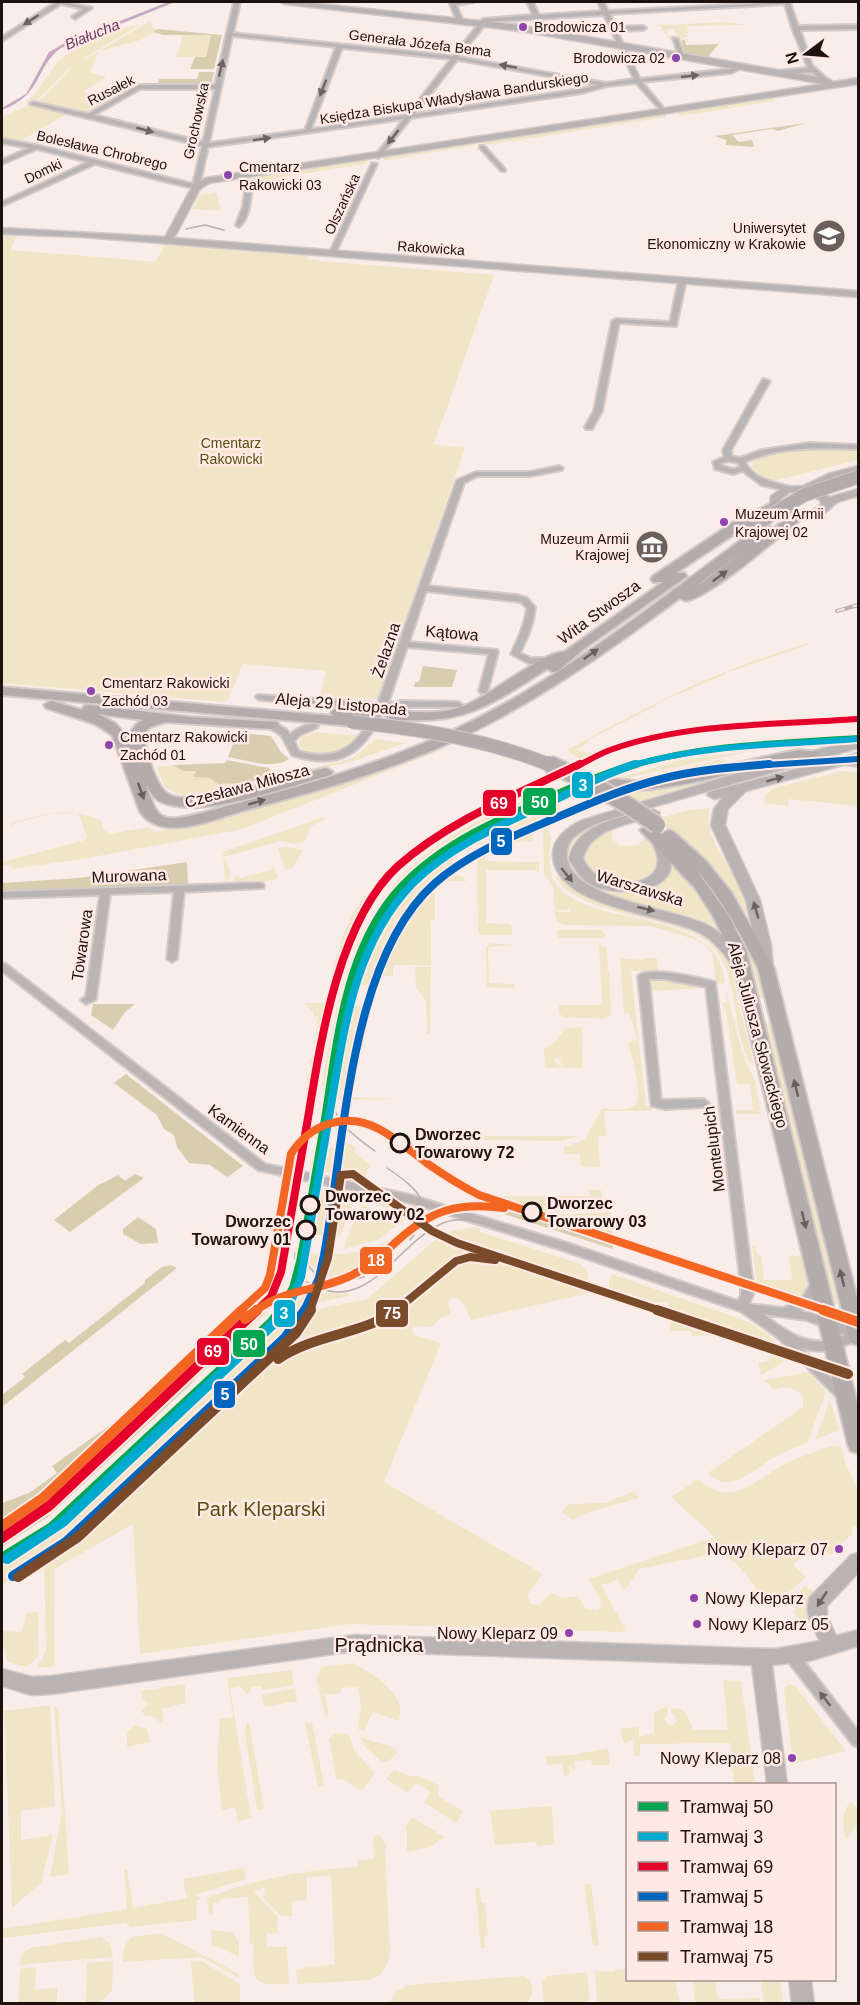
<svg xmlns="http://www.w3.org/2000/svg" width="860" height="2005" viewBox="0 0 860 2005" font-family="Arial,sans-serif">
<rect width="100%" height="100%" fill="#f9edea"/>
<!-- green -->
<g fill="#f1e5c8">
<path d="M150 21 153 26 151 28 158 29 141 40 99 51 90 73 107 77 83 92 109 100 85 113 36 104 71 69 69 68 34 103 24 104C41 91 44 79 56 64 65 52 125 24 139 25L84 58 86 59Z"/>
<path d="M722 22 747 25 687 26 688 33 682 34 688 35 681 40V46L677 38 673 39 678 49 666 35 676 36 674 29H667L669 34H665L661 26H647Z"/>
<path d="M183 35H211L206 57H177Z"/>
<path d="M770 96 775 101 680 116 675 111Z"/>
<path d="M29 105 68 113 21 141 2 138V117Z"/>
<path d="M661 114 666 117 487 145 481 142Z"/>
<path d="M471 142 477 145 382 161 386 155Z"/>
<path d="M370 158 365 164 252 182 253 176Z"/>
<path d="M216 192 221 211 192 209 200 195Z"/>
<path d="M2 236H17L10 250 135 260 155 262 166 243 309 255 307 259 321 261 494 275 434 444 465 448 378 699 331 698 332 694 326 693 324 698 320 697 326 671 243 664 228 700 222 702 2 683Z"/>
<path d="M820 448 858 451V460L770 482 752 468 753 461 764 454Z"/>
<path d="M807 643 809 644 736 670 727 672 726 674 657 703V705L586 741 588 743 576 750 588 753 596 751 597 756 601 755V752H611L610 754 583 762 567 750C610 727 653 703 698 683 734 668 770 655 807 643Z"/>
<path d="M317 732 357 736C342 751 320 760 301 748L299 742 302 737Z"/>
<path d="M376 739 406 743 353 761 198 800 190 799 353 758Z"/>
<path d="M443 747 446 748 243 829 88 858 13 869 10 864 2 866V862L85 840 87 837 78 813 51 814 14 823 13 827 11 823C46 814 66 806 101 820L104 830 110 834 149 827 154 832C252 813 350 783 443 747Z"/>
<path d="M752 751 631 777 625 784 604 782 680 760Z"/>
<path d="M723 759 726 763 720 764 721 766 628 784 638 778Z"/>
<path d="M787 759 637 802 621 792 653 788Z"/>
<path d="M173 765 183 771H197L193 777 211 778 218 784 246 783C226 787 183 805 167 788 162 783 160 774 157 767Z"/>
<path d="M842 771 858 772V806L789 799 788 806 764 803 765 795 773 788Z"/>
<path d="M547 780 555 783 499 804 494 809C450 829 401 858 371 896 371 904 349 950 344 963L340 967H333C340 947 350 908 367 894 378 885 389 872 400 861L398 860 403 856 456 820Z"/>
<path d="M536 796 542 802 523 815 505 819 482 830 475 837 484 843 507 832 547 804 558 803 560 810 550 807 546 810 552 814 547 821V825L535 823 532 841 474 845 469 851H453V875L462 876 467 881H435V920L431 921V965H393V976H371V985H360L354 1005 362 1006 349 1054 348 1097 402 1099 335 1100 336 1109 334 1087 321 1086C343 966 362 877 481 820 498 812 517 802 536 796Z"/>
<path d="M710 808C701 835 730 863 741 886 746 896 749 907 753 918L751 919 715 871 664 826 666 823 660 818 685 811Z"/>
<path d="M324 817 325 819 310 827 306 840 303 842 294 844 281 841 224 857 230 870V879L226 880 230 882 225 883 223 852Z"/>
<path d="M616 817 619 819C599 826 571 833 569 858 577 901 660 904 674 865H677L708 904 723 935 685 916 599 892 573 875 565 856C572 831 594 825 616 817Z"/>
<path d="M543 826H547C549 831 552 838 551 844 550 857 547 872 556 884 590 931 719 904 725 983L716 984 712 953 706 946 694 939 650 926 564 925 557 922 554 911 570 913V909L555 911 553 886 544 874Z"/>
<path d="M616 829 612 832V839L621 846 638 845 644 839 643 833 652 841 662 858 653 875C627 888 606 887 585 866L583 850 598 836Z"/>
<path d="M285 847 303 850 292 869H285L278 848Z"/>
<path d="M487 847H496V849H486V861L539 862V872L535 870H486V923L510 924 512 927V935H481L478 932 477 854Z"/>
<path d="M273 867 278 876 277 879 258 883 233 882 235 875 240 878 271 870Z"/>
<path d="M558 876C600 924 696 902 728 961 733 971 735 985 737 996 743 1020 749 1044 755 1068 729 1043 743 967 706 941 668 914 578 916 556 877Z"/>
<path d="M705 876 749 946 765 999 758 997 749 960 737 930Z"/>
<path d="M560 930H601L606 935 603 938H559L555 933Z"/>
<path d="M492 943 513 945 488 947 489 983 514 984V988L482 987H487L486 947Z"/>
<path d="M599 944 607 948 608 970 605 971 609 972 611 1014 603 1019 563 1017 559 1013V1005H602Z"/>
<path d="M620 958 641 960 644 958H657L658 971H631L646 1106 652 1105 653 1111H604L606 1136H598L600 1167 581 1166 580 1154H564V1147L584 1140 602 1109C611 1108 627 1112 635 1105 644 1097 631 1054 628 1043L637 1039 630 1015 628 1013 624 1014Z"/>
<path d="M415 967H431L430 1034H427L426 1000 416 989Z"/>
<path d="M655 978 703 988 647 991 650 981Z"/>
<path d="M725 987 743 1056 755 1081 761 1114H736V1110H753L750 1084H737L726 1009 723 1008 722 1003H727Z"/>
<path d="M304 1003H327L329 1014 320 1053 314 1052 318 1016 313 1017V1012Z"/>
<path d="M764 1020 771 1025 838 1304H833Z"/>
<path d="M582 1027 583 1068H564L560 1063 562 1060 556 1058 554 1060 562 1068H545L544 1049 555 1042 566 1028Z"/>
<path d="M315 1056H320L308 1110 306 1108V1104L309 1103 306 1101 307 1076 310 1073V1059Z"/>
<path d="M484 1136H578L561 1141 485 1140Z"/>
<path d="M351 1144 357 1149 353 1152 370 1165 364 1179 319 1171 322 1152 338 1145Z"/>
<path d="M286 1186 293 1187 282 1244 279 1245 275 1242 277 1234 270 1228 282 1218 284 1188Z"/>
<path d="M589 1190H601L603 1210 534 1213 479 1198H485V1196H589Z"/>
<path d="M322 1192 354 1202 340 1236 315 1235Z"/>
<path d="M365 1196 422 1211 421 1219 363 1200Z"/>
<path d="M361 1205 406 1219 378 1240 343 1249Z"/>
<path d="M611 1212 612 1232 547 1215Z"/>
<path d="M414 1223 419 1225C412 1235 402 1243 393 1252 373 1269 354 1286 327 1277 315 1273 309 1265 306 1253L343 1254 366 1250 384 1243Z"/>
<path d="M476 1227 480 1228V1232L581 1264 588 1273 589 1293 471 1320C466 1309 465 1298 451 1298L448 1302 451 1314 440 1318 433 1327 414 1326 412 1330 414 1335 441 1343 384 1482 543 1574 527 1595 531 1604 539 1605 551 1593 563 1598 578 1596 586 1609 598 1610 600 1607 601 1600 589 1579 715 1537 671 1497 698 1479C730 1508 752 1483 780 1467 791 1460 803 1456 815 1452 824 1448 831 1444 841 1447L846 1465 858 1489V1526L852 1527V1534L830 1555 816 1545 793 1565 806 1577 772 1608 737 1564 723 1556 713 1554 639 1569 627 1588 623 1589 618 1580 601 1585 626 1630 622 1632 351 1624 140 1654 133 1524 54 1569 55 1666 37 1668 46 1651 44 1563 103 1518 131 1490 130 1483 96 1517 38 1560V1563L2 1585V1562L33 1544 67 1518 267 1330 298 1313 367 1299 435 1240 452 1231Z"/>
<path d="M752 1246H755L757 1255H761L764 1280H792L789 1255 802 1257C807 1275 811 1287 797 1301 781 1298 767 1298 757 1284Z"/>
<path d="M281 1268H283L277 1289 265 1307 267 1313 191 1384C215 1349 246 1318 274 1285L270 1283Z"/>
<path d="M612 1274 749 1322 767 1334 790 1355 779 1365 761 1375 758 1363 768 1361 774 1354 770 1342 757 1336H692L691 1331H670V1323H681L680 1310H668L667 1302H634L632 1293 609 1295V1280Z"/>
<path d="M301 1281 323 1293H348L349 1296 310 1304 285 1313Z"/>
<path d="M810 1372 826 1392 807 1443C796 1447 784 1452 773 1458 752 1470 731 1496 708 1473L803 1407V1397C796 1387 785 1386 774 1390L764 1380Z"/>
<path d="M830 1400 839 1430 815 1440Z"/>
<path d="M634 1491 639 1498 586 1513 573 1520 561 1512 570 1504 605 1503Z"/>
<path d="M805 1586 813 1591 807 1604 811 1623 799 1627 798 1625 801 1623 794 1612H791L796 1610 790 1601Z"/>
<path d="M39 1612 38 1656 27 1667 8 1662 2 1641V1631L22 1632 26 1613Z"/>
<path d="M354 1663C368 1671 398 1690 400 1707 401 1711 399 1717 399 1721L373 1712 364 1731 358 1729 361 1705 358 1687 341 1688V1693L325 1695 329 1715 325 1716 316 1676 319 1675 321 1667Z"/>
<path d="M292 1670 294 1685 265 1690H262L261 1686 252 1687 248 1694 239 1686 230 1688 251 1817 238 1822 235 1807 222 1810 217 1764 220 1719 233 1717 227 1678Z"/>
<path d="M723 1680 741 1681 755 1784H734L733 1772 730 1769 733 1768 730 1743 640 1744V1756L635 1757 633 1740 624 1743 620 1729 639 1726V1737L654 1733V1712L666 1707H668V1714L664 1719 668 1725H673L677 1722 675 1715 671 1713V1708L680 1709 687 1714 693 1730H728Z"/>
<path d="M185 1684V1703L162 1709 163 1723H161L153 1716H146L141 1711 149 1704 142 1698 141 1691Z"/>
<path d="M790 1684 796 1687 846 1751 793 1764 784 1691 785 1687Z"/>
<path d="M295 1688 297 1701 264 1707 262 1695Z"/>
<path d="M50 1705 55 1806 21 1811V1840L53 1835 41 1883 12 1908 4 1711Z"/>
<path d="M54 1707H58L69 1874 50 1877 62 1811Z"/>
<path d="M247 1722 249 1723 264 1808 261 1811 257 1809 245 1732Z"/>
<path d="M312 1722 324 1785 318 1787 305 1723Z"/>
<path d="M135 1725 147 1729 150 1742 127 1747V1733Z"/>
<path d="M343 1733 349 1735 355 1752 375 1773 362 1791 342 1779 337 1780 329 1739 335 1734Z"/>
<path d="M360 1737 395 1748 397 1753 389 1761 382 1762 365 1747Z"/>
<path d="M608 1748 610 1765H592L591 1760 574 1761 575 1771 569 1765V1775L564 1776 562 1764 547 1765 546 1756 573 1755Z"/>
<path d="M394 1770 412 1777 416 1775 438 1785 439 1797 463 1811 456 1823 424 1802 431 1792 416 1783 408 1793 386 1779Z"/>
<path d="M851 1801 858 1811V1825L846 1839C842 1826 841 1813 851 1801Z"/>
<path d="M548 1806 552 1807 554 1842 551 1845 538 1846 535 1842 495 1845 490 1811Z"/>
<path d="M412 1817 444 1837 431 1847 407 1852V1831L405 1827Z"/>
<path d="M376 1835H380L387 1848H385L390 1952C389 1965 382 1977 369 1980L297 1984 296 1969 335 1964 331 1876 307 1877V1900L292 1901V1916H281L262 1896 265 1895 264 1888 254 1892 277 1916 278 1933 266 1934 267 1947H287L289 1984C249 1986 254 1980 253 1945L250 1944 248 1897 220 1899V1902L213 1903V1914H209L207 1898C257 1879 305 1869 358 1867V1860L374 1859 373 1840Z"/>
<path d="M244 1868 246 1879 194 1895 201 1898 196 1901 197 1920 131 1927 125 1923 2 1938V1929L127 1909 124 1870 127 1869 133 1908 187 1898 183 1879Z"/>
<path d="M584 1884H591L599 1945 593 1946Z"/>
<path d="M475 1888H480L481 1903H485L488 1936 484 1937 485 1948H481Z"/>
<path d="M211 1930 232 1932 239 1942V1957L217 1946 212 1947Z"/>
<path d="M161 1933 239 1974V1978L201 1957 122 1962 125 1945 132 1937Z"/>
<path d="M101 1937 110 1943 113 1957 20 1965 22 1954 30 1948Z"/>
<path d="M113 1961 112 1991 99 2003H86L87 1963Z"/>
<path d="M201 1961 240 1984V2003H194L191 1962Z"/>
<path d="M32 1967 36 1968 35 1989 57 1988V2003H18L20 1969Z"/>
<path d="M627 1969 628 1980H675L680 2003 602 2004 597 2000 595 1971 614 1972V1970Z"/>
<path d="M587 1972 590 2000 586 2003H544L542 1984 546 1976Z"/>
<path d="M524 1976C535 1982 535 1996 526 2003H389L396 1992 408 1985Z"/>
<path d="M693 1980H715L718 1999 760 1998V2003H695Z"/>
<path d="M761 1980H780L783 2003H764Z"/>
</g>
<!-- forest -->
<g fill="#d9cdb0">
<path d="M158 29 222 35 214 69H190L195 57H206L211 35H163L153 32Z"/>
<path d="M690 39 685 40 686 45 719 44 709 55 712 58 684 53 682 40Z"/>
<path d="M199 72H214L211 85H162L158 83 159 79H197Z"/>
<path d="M806 123 778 131 773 129 732 135 739 142 752 140 754 147 726 145V140L715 136Z"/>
<path d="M423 666 457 670 452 687H414L415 682H419Z"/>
<path d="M252 734 271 736 281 752 289 759C273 770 246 760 228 757L236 736Z"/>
<path d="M227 760 269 768 275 776 246 783 218 784 210 778 193 777 196 771H183L173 765 225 763Z"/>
<path d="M187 862 188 884 2 891V883L79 878Z"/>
<path d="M93 1004H135L125 1012 113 1030 91 1015Z"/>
<path d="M126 1074 243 1166 227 1177 210 1165 189 1163 177 1147 174 1135 164 1129 157 1115 114 1083Z"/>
<path d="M135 1174 144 1178 70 1232 54 1220 97 1186 118 1175 125 1181Z"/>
<path d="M479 1200C523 1212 568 1220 612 1232L613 1249 479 1206Z"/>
<path d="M138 1217 156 1229 158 1243 141 1244 123 1234V1229Z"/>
<path d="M171 1265 177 1268 2 1407V1395L25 1377 22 1374 65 1340 69 1343 145 1283V1280L162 1267Z"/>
<path d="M270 1283 274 1285 249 1319 208 1359 191 1384 49 1516 2 1547V1503L29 1493 57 1473 52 1466 116 1421 165 1380Z"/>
</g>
<!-- water -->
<path fill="#c8a8c0" d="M168 2H175L61 48C34 68 43 95 2 110V108L26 94 49 52 67 42Z"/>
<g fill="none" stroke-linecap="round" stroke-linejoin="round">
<defs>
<g id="street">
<path d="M56 2H65L92 8 75 19 72 17 73 16 84 9 61 4 2 41V37Z"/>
<path d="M234 2H240L233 33 453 56 483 19 533 15 527 2H533L539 15 602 11 598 2H604L608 11 792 2 790 3 798 26 858 25V29L800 30 812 65 829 81V83L827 84 812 72 776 75 773 73 776 71 808 68 792 28 785 5 784 4 610 14 616 27 643 26 646 28 643 30 617 31 640 79 730 69 741 65 744 67 731 73 642 82 666 111 667 112 664 114 636 83 607 86 582 93 411 118 380 157 378 158 375 156 404 119 208 147 199 187 196 189 95 164 2 206V202L88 162 37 149 2 164V160L29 148 2 143V139L36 145 193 184 202 146 30 104 33 102 88 114 139 85H215ZM604 15 634 79 606 83 459 57 487 22ZM232 36 336 47 305 130 209 143ZM342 48 451 59 407 115 311 129ZM457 60 464 61 598 85 581 89 415 114ZM140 89H215L203 142 94 115Z"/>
<path d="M449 2H474L456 5 463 21 460 23 457 21Z"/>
<path d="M673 38 678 39 684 57 679 56Z"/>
<path d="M480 146H484L505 169V171H501L480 148Z"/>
<path d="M372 163 377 164 335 254 330 255 329 254Z"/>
<path d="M249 181 252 183C251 197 250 218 239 227L236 225 243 206 246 183Z"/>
<path d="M679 279 686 281 676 326 619 323 602 411 592 429H586L585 427 594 411 612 321 616 319 670 322Z"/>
<path d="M763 379 770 381 731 450 732 456 740 458 762 450 809 443 858 445V449C817 449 785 445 745 462 753 479 775 483 791 487L792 489 788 491 761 485 743 471 733 474 715 469 713 462 724 457 723 450ZM729 461 738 463 740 467 733 469 722 466 721 463Z"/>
<path d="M559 466 563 468 562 470 530 476H477L464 483 428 586 516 595 527 598 535 607C534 624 527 638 520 653L531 658H553V662L530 664 511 654C518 639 525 624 527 608L521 602 426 591 409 642 497 650 498 652 487 693H481L479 691 489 654 407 647 388 703 402 701 458 702 463 705 461 707H402L385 708C365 753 340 771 292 755L281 735 268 727 266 725 268 723C275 722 286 728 290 734 296 729 308 723 316 724L318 726 316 728 300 735 294 741 299 751C339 764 360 743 376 708L261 700 258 699 256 697 258 695 378 703 457 480 476 472H530Z"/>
<path d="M839 758 858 760V766L836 763 834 761Z"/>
<path d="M259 883 263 884 264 886 263 888 184 892 177 959 172 962 167 959 174 892 110 894 96 998 95 1000 86 1004 81 1000 86 996 100 895 2 898V892Z"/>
<path d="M2 963 6 964 265 1164 410 1195 567 1243 738 1301 741 1295V1286L706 987 664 979H649L661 1100 704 1099 709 1103 704 1107 665 1109 652 1106 651 1103 638 976C649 966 699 978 715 982L753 1286V1295L749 1304 783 1308 801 1300 814 1278H822L824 1281 809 1306 800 1311 811 1313 858 1330V1339C840 1349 823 1355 802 1348L849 1396 847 1399 843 1401 839 1399 776 1336 740 1311 559 1249 410 1203 258 1170 2 971ZM763 1314 806 1320 845 1335C812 1351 790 1334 763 1314Z"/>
<path d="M792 1650 797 1652 858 1731V1747L853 1745 787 1660 785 1656 787 1652Z"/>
</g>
<g id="secondary">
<path d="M280 2H302L520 25 829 79 833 82 858 78V84L209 183 200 189 174 238 858 291V297L83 237 2 234V228L165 237 193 185 206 178 823 84 520 31 284 4Z"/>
<path d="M858 466V472L836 478 814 489 830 497 858 489V496C851 498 843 500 836 503 833 505 830 509 826 512 810 525 783 520 770 505L771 496 784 487 803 486 828 474ZM790 492H803L820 500 821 504C809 516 794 514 782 504L781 499Z"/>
<path d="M858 740V748L607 820C590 826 563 836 567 858 573 900 674 908 707 925 726 934 738 951 748 968L746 971H736C726 956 715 940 698 932 660 913 558 908 553 857 551 839 569 826 583 820L808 752Z"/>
<path d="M858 753V761L746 791 728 809 725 825 760 900 771 945 773 968 771 971H761L746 900 711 825 714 809 723 797 714 799 707 795 709 792Z"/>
<path d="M653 809 660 813 658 816C632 823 589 828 583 859 588 868 593 874 603 879 619 887 658 885 658 860 658 855 654 847 652 842L659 838C667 840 667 845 669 852 684 893 619 897 594 886 581 881 576 870 569 859 576 823 622 817 653 809Z"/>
<path d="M858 1553V1573L827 1606V1616L836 1636 858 1630V1646L809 1661 772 1665 787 1784H767L752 1665 355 1651 51 1694 32 1695 2 1686V1669L32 1677 51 1676 355 1635 775 1649 820 1641C813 1627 803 1613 810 1597L851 1555Z"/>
<path d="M789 1980H811L814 2004H792Z"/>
</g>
<g id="primary">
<path d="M776 501 782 505 781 508 742 529 676 573H685L687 576 585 648 558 671 553 672 547 669C499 699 470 723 411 720 402 720 391 722 385 715L392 711C417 712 443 715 466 705 490 696 545 650 564 652L663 582H653L651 579 653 576 732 523Z"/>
<path d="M798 511 803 512 804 515 803 518C776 538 715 594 686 601L680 598C606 653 530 707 445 745 381 773 314 792 246 810 216 818 163 844 140 812L112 735 95 724 46 708 44 705 51 701 82 710 84 706 89 705 190 717 277 722 279 725 272 729 166 722 150 727 143 735C146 750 155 786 168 794 194 810 295 775 326 768L333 772 331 775C288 786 202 820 161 802 154 799 150 791 146 785 158 820 160 823 198 814 289 789 381 766 466 724 572 672 665 595 760 526H770L771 530ZM748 548 703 582 695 587ZM98 714 144 720C136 722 128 733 130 740L115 723Z"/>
<path d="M2 687 333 716 331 713 333 710 338 709 370 710 377 714 370 718H352L359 722 352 726 2 695Z"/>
<path d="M799 750 818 752 820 755C813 762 792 760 781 761 719 775 650 801 586 785L584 782C590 775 625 781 637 781 692 778 745 759 799 750Z"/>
<path d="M648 825 662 834 669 830 674 832 706 861 731 892 774 968 858 1302V1345L851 1343 849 1338 758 968C740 932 721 898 695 868L729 916 746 950 858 1407V1453L851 1451 848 1445 730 950 713 916 695 888 640 830Z"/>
</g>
</defs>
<!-- street casing -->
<use href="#street" stroke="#d4cbc9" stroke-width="4"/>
<!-- secondary casing -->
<use href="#secondary" stroke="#d4cbc9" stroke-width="3"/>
<!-- primary casing -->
<use href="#primary" stroke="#d4cbc9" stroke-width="4"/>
<!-- street -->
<use href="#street" fill="#bab4b4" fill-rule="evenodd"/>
<!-- secondary -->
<use href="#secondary" fill="#bab3b3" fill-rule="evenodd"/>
<!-- primary -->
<use href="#primary" fill="#b4acac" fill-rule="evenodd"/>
<!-- tram -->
<g stroke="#b8b0ae" stroke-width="1.5">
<path d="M186 229 205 225 224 230"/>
<path d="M330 1088C330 1119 351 1134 375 1151"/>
<path d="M387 1168C418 1189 438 1205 410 1240"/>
<path d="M303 1246C305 1281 335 1285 364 1277"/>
<path d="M295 1253C294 1266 298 1278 310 1284 369 1316 396 1243 443 1223 462 1215 484 1223 502 1229"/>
</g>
<defs>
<path id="rail" d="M837 611 858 605"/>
</defs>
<!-- rail casing -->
<use href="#rail" stroke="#b8b0ae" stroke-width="4"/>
<!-- rail -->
<use href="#rail" stroke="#ffe9e4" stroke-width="2" stroke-dasharray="8" stroke-linecap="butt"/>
<defs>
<g id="primary-bridge-far1">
<path d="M755 525 804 495 858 477"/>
<path d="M352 722C421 729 489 740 553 766"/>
</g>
<path id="primary-bridge" d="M549 764C588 780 623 801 657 825"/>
</defs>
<!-- primary-bridge-far1 casing -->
<use href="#primary-bridge-far1" stroke="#d4cbc9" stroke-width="15" stroke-linecap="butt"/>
<!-- primary-bridge casing -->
<use href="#primary-bridge" stroke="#d4cbc9" stroke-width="20" stroke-linecap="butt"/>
<!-- primary-bridge-far1 -->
<use href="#primary-bridge-far1" stroke="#b4acac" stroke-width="13"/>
<!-- primary-bridge -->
<use href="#primary-bridge" stroke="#b4acac" stroke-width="16"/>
<defs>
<path id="tram-1-far2" d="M631 766C704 744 782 743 858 738"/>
<path id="tram-1-far1" d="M280 1311 293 1288 300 1262C309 1215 317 1167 325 1119 337 1044 344 956 394 895 433 849 488 824 542 801 573 787 604 774 636 764"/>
<path id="tram-1" d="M2 1558 52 1527 271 1323 281 1310"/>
<path id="tram-2-far2" d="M630 766C704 744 782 745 858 739"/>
<path id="tram-2-far1" d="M287 1311 301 1277C311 1222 320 1167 330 1111 344 1031 353 946 412 884 447 849 495 827 540 807 572 792 601 775 635 764"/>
<path id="tram-2" d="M7 1559 63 1522 288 1310"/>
<path id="tram-3-far2" d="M577 766C588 761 599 754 610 750 688 722 776 725 857 719"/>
<path id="tram-3-far1" d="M256 1311 271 1297 281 1272C290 1223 298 1173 307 1124 320 1046 337 922 398 866 450 820 518 794 580 764"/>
<path id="tram-3" d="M2 1538 49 1506 257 1310"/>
<path id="tram-4-far2" d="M750 766 858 759"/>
<path id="tram-4-far1" d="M304 1311 319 1278 324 1255C345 1145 348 960 435 883 467 855 508 838 546 822 584 806 621 789 661 779 696 770 733 767 769 764"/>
<path id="tram-4" d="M13 1576 66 1542 285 1338 305 1310"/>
<g id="tram-5-far1">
<path d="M240 1311 265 1288 270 1275 291 1154C310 1124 346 1111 379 1129 396 1138 412 1152 428 1164 444 1175 461 1186 479 1195L827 1311"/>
<path d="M255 1311C286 1288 315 1292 348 1277 367 1269 381 1256 396 1242 431 1210 457 1202 504 1208"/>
</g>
<g id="tram-5">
<path d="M823 1310 858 1322"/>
<path d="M245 1319 257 1310"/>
<path d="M2 1526 43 1498 242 1310"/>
</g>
<g id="tram-6-far1">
<path d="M310 1311 328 1258 341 1175 353 1174 432 1231 457 1243 661 1311"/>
<path d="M395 1311 456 1261 470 1257 495 1260"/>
</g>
<g id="tram-6">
<path d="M657 1310 848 1374"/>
<path d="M278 1359C315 1334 361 1335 398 1310"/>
<path d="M18 1577 78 1537 296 1333 311 1310"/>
</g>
</defs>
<!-- tram-1-far2 casing -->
<use href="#tram-1-far2" stroke="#ffe9e4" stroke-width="10"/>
<!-- tram-1-far1 casing -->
<use href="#tram-1-far1" stroke="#ffe9e4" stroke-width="12"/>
<!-- tram-1 casing -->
<use href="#tram-1" stroke="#ffe9e4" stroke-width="14"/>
<!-- tram-2-far2 casing -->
<use href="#tram-2-far2" stroke="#ffe9e4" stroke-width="10"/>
<!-- tram-2-far1 casing -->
<use href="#tram-2-far1" stroke="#ffe9e4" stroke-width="12"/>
<!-- tram-2 casing -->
<use href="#tram-2" stroke="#ffe9e4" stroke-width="14"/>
<!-- tram-3-far2 casing -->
<use href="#tram-3-far2" stroke="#ffe9e4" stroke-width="10"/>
<!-- tram-3-far1 casing -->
<use href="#tram-3-far1" stroke="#ffe9e4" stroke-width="12"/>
<!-- tram-3 casing -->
<use href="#tram-3" stroke="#ffe9e4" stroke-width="14"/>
<!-- tram-4-far2 casing -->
<use href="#tram-4-far2" stroke="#ffe9e4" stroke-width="10"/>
<!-- tram-4-far1 casing -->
<use href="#tram-4-far1" stroke="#ffe9e4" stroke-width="12"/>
<!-- tram-4 casing -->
<use href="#tram-4" stroke="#ffe9e4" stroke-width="14"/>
<!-- tram-5-far1 casing -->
<use href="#tram-5-far1" stroke="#ffe9e4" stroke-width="12"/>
<!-- tram-5 casing -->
<use href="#tram-5" stroke="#ffe9e4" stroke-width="14"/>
<!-- tram-6-far1 casing -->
<use href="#tram-6-far1" stroke="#ffe9e4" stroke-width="12"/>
<!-- tram-6 casing -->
<use href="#tram-6" stroke="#ffe9e4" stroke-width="14"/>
<!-- tram-1-far2 -->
<use href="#tram-1-far2" stroke="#00a651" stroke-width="6"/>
<!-- tram-1-far1 -->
<use href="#tram-1-far1" stroke="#00a651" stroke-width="8"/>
<!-- tram-1 -->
<use href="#tram-1" stroke="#00a651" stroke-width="10"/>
<!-- tram-2-far2 -->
<use href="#tram-2-far2" stroke="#00a9ce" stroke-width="6"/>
<!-- tram-2-far1 -->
<use href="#tram-2-far1" stroke="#00a9ce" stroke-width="8"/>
<!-- tram-2 -->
<use href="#tram-2" stroke="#00a9ce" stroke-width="10"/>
<!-- tram-3-far2 -->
<use href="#tram-3-far2" stroke="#e4002b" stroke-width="6"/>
<!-- tram-3-far1 -->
<use href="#tram-3-far1" stroke="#e4002b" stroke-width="8"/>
<!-- tram-3 -->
<use href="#tram-3" stroke="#e4002b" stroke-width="10"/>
<!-- tram-4-far2 -->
<use href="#tram-4-far2" stroke="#0065bd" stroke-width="6"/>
<!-- tram-4-far1 -->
<use href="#tram-4-far1" stroke="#0065bd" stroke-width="8"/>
<!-- tram-4 -->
<use href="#tram-4" stroke="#0065bd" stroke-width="10"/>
<!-- tram-5-far1 -->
<use href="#tram-5-far1" stroke="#f26522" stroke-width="8"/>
<!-- tram-5 -->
<use href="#tram-5" stroke="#f26522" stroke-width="10"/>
<!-- tram-6-far1 -->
<use href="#tram-6-far1" stroke="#7a4b2a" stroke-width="8"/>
<!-- tram-6 -->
<use href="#tram-6" stroke="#7a4b2a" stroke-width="10"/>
</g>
<!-- one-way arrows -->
<defs><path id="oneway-solid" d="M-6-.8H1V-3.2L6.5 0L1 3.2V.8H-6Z" transform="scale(1.5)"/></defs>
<g fill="#6c6362">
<use href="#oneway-solid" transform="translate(31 20) rotate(147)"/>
<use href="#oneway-solid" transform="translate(508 66) rotate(-170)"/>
<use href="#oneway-solid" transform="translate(221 68) rotate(-77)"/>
<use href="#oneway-solid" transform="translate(690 76) rotate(-6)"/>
<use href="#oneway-solid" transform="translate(323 88) rotate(111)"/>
<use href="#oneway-solid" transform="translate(145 130) rotate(15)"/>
<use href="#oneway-solid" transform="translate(393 137) rotate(128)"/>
<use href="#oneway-solid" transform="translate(262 139) rotate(-8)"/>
<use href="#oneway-solid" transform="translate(825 1699) rotate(-128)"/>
</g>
<g fill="#695f5e">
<use href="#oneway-solid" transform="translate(720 576) rotate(-36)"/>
<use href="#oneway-solid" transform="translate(591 654) rotate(-35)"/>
<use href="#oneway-solid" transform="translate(141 791) rotate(70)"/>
<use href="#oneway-solid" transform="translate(257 802) rotate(-16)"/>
<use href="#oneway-solid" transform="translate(796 1088) rotate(-104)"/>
<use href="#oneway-solid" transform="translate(804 1220) rotate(76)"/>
<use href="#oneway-solid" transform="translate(842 1278) rotate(-104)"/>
</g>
<g fill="#6c6261">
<use href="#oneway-solid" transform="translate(775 779) rotate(-15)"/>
<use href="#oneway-solid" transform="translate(567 875) rotate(51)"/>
<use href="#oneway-solid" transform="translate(646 909) rotate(14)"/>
<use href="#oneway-solid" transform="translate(756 910) rotate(-106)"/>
<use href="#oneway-solid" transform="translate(822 1599) rotate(123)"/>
</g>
<!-- icons -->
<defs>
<symbol id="university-disc" viewBox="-11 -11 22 22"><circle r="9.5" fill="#6b5f5c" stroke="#ffe9e4"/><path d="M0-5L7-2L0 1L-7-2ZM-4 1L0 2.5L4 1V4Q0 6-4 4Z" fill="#fff"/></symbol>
<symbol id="museum-disc" viewBox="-11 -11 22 22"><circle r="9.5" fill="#6b5f5c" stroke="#ffe9e4"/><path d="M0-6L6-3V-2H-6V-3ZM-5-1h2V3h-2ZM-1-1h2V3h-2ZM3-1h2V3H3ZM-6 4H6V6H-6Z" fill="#fff"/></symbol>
</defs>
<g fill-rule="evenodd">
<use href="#university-disc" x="810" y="217" width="38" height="38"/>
<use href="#museum-disc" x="633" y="528" width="38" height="38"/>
</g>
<!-- markers -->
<g fill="#8e44ad" stroke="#ffe9e4" stroke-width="2">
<circle cx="523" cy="27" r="5"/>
<circle cx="676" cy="58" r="5"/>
<circle cx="228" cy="175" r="5"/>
<circle cx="724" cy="522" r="5"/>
<circle cx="91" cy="691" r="5"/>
<circle cx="109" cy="745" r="5"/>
<circle cx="839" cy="1549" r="5"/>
<circle cx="694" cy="1598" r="5"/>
<circle cx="697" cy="1624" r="5"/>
<circle cx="569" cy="1633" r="5"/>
<circle cx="792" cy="1758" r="5"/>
</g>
<g fill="#ffe9e4" stroke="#1e120f" stroke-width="3">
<circle cx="400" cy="1143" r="9"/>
<circle cx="310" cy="1205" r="9"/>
<circle cx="532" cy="1212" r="9"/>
<circle cx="306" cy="1230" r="9"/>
</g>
<g text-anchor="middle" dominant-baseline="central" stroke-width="5" stroke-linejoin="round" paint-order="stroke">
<!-- bus labels -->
<g font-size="14" fill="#1e120f" stroke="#ffe9e4" text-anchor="start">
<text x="534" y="27">Brodowicza 01</text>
<text x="665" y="58" text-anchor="end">Brodowicza 02</text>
<text x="239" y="167">Cmentarz<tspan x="239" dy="18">Rakowicki 03</tspan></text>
<text x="735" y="514">Muzeum Armii<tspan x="735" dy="18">Krajowej 02</tspan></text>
<text x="102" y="683">Cmentarz Rakowicki<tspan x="102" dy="18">Zachód 03</tspan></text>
<text x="120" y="737">Cmentarz Rakowicki<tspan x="120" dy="18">Zachód 01</tspan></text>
</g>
<!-- far-street labels -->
<g font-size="14" fill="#1e120f" stroke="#ffe9e4">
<text transform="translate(420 43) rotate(7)">Generała Józefa Bema</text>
<text transform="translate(111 90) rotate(-27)">Rusałek</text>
<text transform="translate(454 98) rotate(-9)">Księdza Biskupa Władysława Bandurskiego</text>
<text transform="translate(196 121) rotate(-78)">Grochowska</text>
<text transform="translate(102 150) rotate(13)">Bolesława Chrobrego</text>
<text transform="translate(43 171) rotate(-25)">Domki</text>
<text transform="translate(342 204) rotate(-65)">Olszańska</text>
<text transform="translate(431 248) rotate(4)">Rakowicka</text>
</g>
<!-- far-poi labels -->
<g font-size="14" fill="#1e120f" stroke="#ffe9e4" text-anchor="end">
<text x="806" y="228">Uniwersytet<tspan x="806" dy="16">Ekonomiczny w Krakowie</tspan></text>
<text x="629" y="539">Muzeum Armii<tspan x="629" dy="16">Krajowej</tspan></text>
</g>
<!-- far-park labels -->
<g font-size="14" fill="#5b4e11" stroke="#ffe9e4">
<text x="231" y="443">Cmentarz<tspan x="231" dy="16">Rakowicki</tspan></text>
</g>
<!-- far-water labels -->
<g font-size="15" font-style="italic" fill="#6b3766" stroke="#ffe9e4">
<text transform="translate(92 34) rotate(-22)">Białucha</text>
</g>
<!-- street labels -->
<g font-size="16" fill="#1e120f" stroke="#ffe9e4">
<text transform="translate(599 612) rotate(-36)">Wita Stwosza</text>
<text transform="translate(452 633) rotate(5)">Kątowa</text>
<text transform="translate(386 650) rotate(-71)">Żelazna</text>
<text transform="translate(341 704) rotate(5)">Aleja 29 Listopada</text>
<text transform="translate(247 786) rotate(-15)">Czesława Miłosza</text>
<text transform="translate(129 876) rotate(-2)">Murowana</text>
<text transform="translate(640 888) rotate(17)">Warszawska</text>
<text transform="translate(82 945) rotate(-82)">Towarowa</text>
<text transform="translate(758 1035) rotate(75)">Aleja Juliusza Słowackiego</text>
<text transform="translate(239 1129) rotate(36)">Kamienna</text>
<text transform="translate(714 1149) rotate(-97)">Montelupich</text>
</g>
<!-- stop labels -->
<g font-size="16" font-weight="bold" fill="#1e120f" stroke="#ffe9e4" text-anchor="start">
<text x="415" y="1134">Dworzec<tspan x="415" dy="18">Towarowy 72</tspan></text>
<text x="325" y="1196">Dworzec<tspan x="325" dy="18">Towarowy 02</tspan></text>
<text x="547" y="1203">Dworzec<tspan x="547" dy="18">Towarowy 03</tspan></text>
<text x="291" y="1221" text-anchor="end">Dworzec<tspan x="291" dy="18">Towarowy 01</tspan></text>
</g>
<!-- near-bus labels -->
<g font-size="16" fill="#1e120f" stroke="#ffe9e4" text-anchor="end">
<text x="828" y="1549">Nowy Kleparz 07</text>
<text x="705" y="1598" text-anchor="start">Nowy Kleparz</text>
<text x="708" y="1624" text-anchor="start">Nowy Kleparz 05</text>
<text x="558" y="1633">Nowy Kleparz 09</text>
<text x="781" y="1758">Nowy Kleparz 08</text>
</g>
<!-- near-park labels -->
<g font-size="20" fill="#5b4e11" stroke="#ffe9e4">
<text x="261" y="1509">Park Kleparski</text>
</g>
<!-- near-street labels -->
<g font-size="20" fill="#1e120f" stroke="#ffe9e4">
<text x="379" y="1645">Prądnicka</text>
</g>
</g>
<g stroke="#ffe9e4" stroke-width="2">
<rect x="571" y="771" width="23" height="28" rx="6" fill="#00a9ce"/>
<rect x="522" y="787" width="35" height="29" rx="6" fill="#00a651"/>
<rect x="482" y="789" width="35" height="28" rx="6" fill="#e4002b"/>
<rect x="490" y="827" width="23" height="29" rx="6" fill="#0065bd"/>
<rect x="359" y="1246" width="34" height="29" rx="6" fill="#f26522"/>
<rect x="273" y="1299" width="23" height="29" rx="6" fill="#00a9ce"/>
<rect x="375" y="1299" width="34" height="29" rx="6" fill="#7a4b2a"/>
<rect x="232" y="1329" width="34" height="29" rx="6" fill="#00a651"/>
<rect x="196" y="1337" width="34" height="29" rx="6" fill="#e4002b"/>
<rect x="213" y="1380" width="23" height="29" rx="6" fill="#0065bd"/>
</g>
<g font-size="16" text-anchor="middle" font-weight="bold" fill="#fff">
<text x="583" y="791">3</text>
<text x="540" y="808">50</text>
<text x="499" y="809">69</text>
<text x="501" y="847">5</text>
<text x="376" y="1266">18</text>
<text x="284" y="1319">3</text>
<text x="392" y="1319">75</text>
<text x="249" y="1350">50</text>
<text x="213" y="1357">69</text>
<text x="225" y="1400">5</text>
</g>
<!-- border -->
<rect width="860" height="2005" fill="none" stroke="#1e120f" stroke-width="6"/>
<!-- legend -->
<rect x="626" y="1783" width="210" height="198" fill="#ffe9e4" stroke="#a5938f" stroke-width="1.5"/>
<rect x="638" y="1802" width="30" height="9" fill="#00a651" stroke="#a5938f" stroke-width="1.5"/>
<text x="680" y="1813" font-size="18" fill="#1e120f">Tramwaj 50</text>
<rect x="638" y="1832" width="30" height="9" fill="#00a9ce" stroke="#a5938f" stroke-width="1.5"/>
<text x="680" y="1843" font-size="18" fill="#1e120f">Tramwaj 3</text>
<rect x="638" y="1862" width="30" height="9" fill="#e4002b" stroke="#a5938f" stroke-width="1.5"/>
<text x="680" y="1873" font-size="18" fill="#1e120f">Tramwaj 69</text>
<rect x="638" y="1892" width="30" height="9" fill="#0065bd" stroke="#a5938f" stroke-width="1.5"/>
<text x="680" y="1903" font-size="18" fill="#1e120f">Tramwaj 5</text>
<rect x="638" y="1922" width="30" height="9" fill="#f26522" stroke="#a5938f" stroke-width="1.5"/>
<text x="680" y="1933" font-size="18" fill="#1e120f">Tramwaj 18</text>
<rect x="638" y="1952" width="30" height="9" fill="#7a4b2a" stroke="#a5938f" stroke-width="1.5"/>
<text x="680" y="1963" font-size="18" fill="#1e120f">Tramwaj 75</text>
<!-- north arrow -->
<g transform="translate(806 54) rotate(254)" stroke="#ffe9e4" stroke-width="4.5" paint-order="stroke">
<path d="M0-4.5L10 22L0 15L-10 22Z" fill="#1e120f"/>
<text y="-9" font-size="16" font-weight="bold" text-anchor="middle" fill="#1e120f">N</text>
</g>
</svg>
